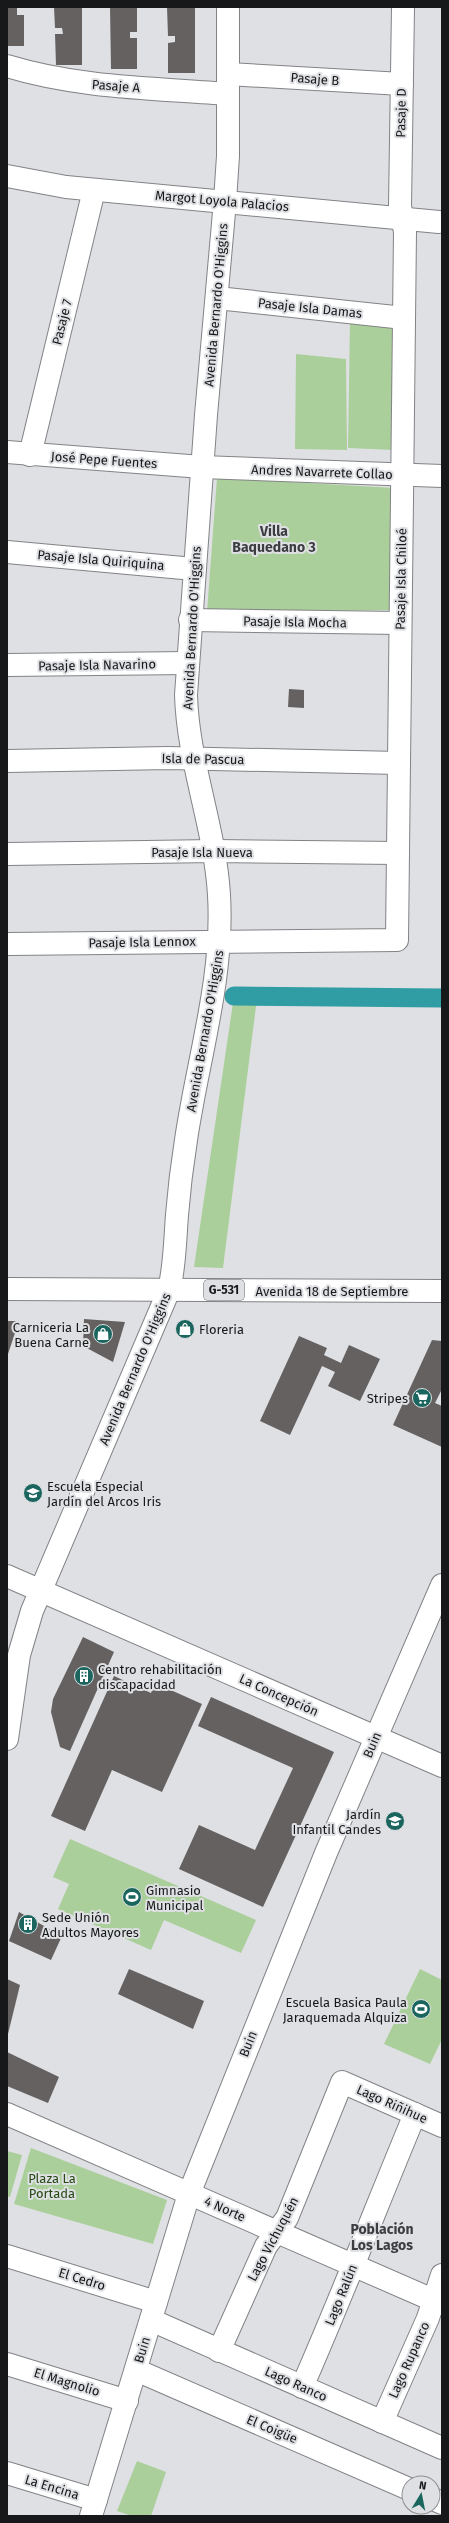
<svg xmlns="http://www.w3.org/2000/svg" width="449" height="2523" viewBox="0 0 449 2523" font-family="'Fira Sans',sans-serif">
<rect width="100%" height="100%" fill="#dee0e3"/>
<!-- green -->
<g fill="#abcf9a">
<path d="M395 320 394 450 348 448 350 321Z"/>
<path d="M296 354 346 359 347 450 295 449Z"/>
<path d="M217 478 395 488 392 610 207 612Z"/>
<path d="M234 996 257 998 223 1268 194 1267Z"/>
<path d="M70 1839 256 1920 241 1953 164 1920 151 1950 58 1909 69 1884 53 1877Z"/>
<path d="M420 1969 442 1980V2039L430 2064 384 2044Z"/>
<path d="M31 2148 167 2200 153 2244 14 2204Z"/>
<path d="M7 2151 22 2155 10 2197 7 2196Z"/>
<path d="M137 2461 166 2472 151 2516H132L117 2511Z"/>
</g>
<g fill="none" stroke-linecap="round" stroke-linejoin="round">
<!-- canal -->
<path stroke="#309ca3" stroke-width="19" d="M234 996 442 998"/>
</g>
<!-- building -->
<g fill="#656161">
<path d="M7 7H22L17 8V15H24V46H7Z"/>
<path d="M54 7H82V65H56L55 34H63L62 28H55Z"/>
<path d="M110 7H137V32H130V38H137V69H111Z"/>
<path d="M167 7H195V73H168V43L175 42V36H168Z"/>
<path d="M289 689 304 690V708L288 707Z"/>
<path d="M84 1319 125 1322 113 1362 83 1346Z"/>
<path d="M7 1321H19L7 1357Z"/>
<path d="M299 1336 327 1348 324 1355 341 1363 349 1345 380 1359 360 1401 328 1386 335 1372 322 1366 290 1435 260 1421Z"/>
<path d="M432 1340 442 1341V1389L435 1403 442 1406V1447L393 1425Z"/>
<path d="M83 1637 114 1652 70 1751 60 1747 51 1712 53 1699Z"/>
<path d="M114 1676 151 1693 155 1683 202 1704 162 1792 112 1770 85 1831 51 1816Z"/>
<path d="M211 1697 334 1752 263 1907 179 1869 199 1825 255 1850 293 1768 198 1726Z"/>
<path d="M19 1912 62 1936 51 1960 9 1941Z"/>
<path d="M129 1969 204 2001 193 2029 118 1994Z"/>
<path d="M7 1979 20 1985 8 2034H7Z"/>
<path d="M7 2052 59 2077 48 2103 7 2086Z"/>
</g>
<g fill="none" stroke-linecap="round" stroke-linejoin="round">
<defs>
<g id="minor">
<path d="M7 66C79 88 153 88 228 94"/>
<path d="M228 74 402 84"/>
<path d="M7 176 66 187 439 222"/>
<path d="M217 298 404 318"/>
<path d="M7 452 202 467 442 476"/>
<path d="M30 455 94 190"/>
<path d="M7 552 194 569"/>
<path d="M190 620 400 623"/>
<path d="M7 665 188 663"/>
<path d="M7 761 168 758 399 763"/>
<path d="M7 854 215 851 398 853"/>
<path d="M7 944 397 940 405 232 400 206 403 7"/>
<path d="M169 1290C175 1265 175 1240 177 1215 179 1190 182 1165 186 1140 198 1058 224 978 219 895 215 827 188 763 186 695L206 415 225 201 228 156V7"/>
<path d="M7 1576 442 1766"/>
<path d="M7 2114 442 2304"/>
<path d="M7 2256 156 2302"/>
<path d="M151 2320 442 2448"/>
<path d="M219 2351 266 2246 287 2218 342 2082 442 2126"/>
<path d="M7 2364 127 2401"/>
<path d="M136 2370 409 2489"/>
<path d="M302 2387C342 2296 377 2205 415 2114"/>
<path d="M382 2422 428 2318 442 2275"/>
<path d="M7 2473 96 2500"/>
<path d="M433 2499 442 2503"/>
<path d="M91 2516 189 2194 326 1853 442 1585"/>
</g>
<g id="major">
<path d="M7 1289 442 1291"/>
<path d="M7 1739 19 1655 32 1611 169 1290"/>
</g>
</defs>
<!-- minor casing -->
<use href="#minor" stroke="#828386" stroke-width="24"/>
<!-- major casing -->
<use href="#major" stroke="#828386" stroke-width="24"/>
<!-- minor -->
<use href="#minor" stroke="#fff" stroke-width="22"/>
<!-- major -->
<use href="#major" stroke="#fff" stroke-width="22"/>
</g>
<!-- icons -->
<defs>
<symbol id="shop-disc" viewBox="-11 -11 22 22"><circle r="9.5" fill="#1a655e" stroke="#dee0e3"/><path d="M-5-2.5h2.3a2.7 3.5 0 0 1 5.4 0H5L5.5 6h-11ZM-1.5-2.5h3a1.5 2.3 0 0 0-3 0Z" fill="#fff"/></symbol>
<symbol id="supermarket-disc" viewBox="-11 -11 22 22"><circle r="9.5" fill="#1a655e" stroke="#dee0e3"/><path d="M-6-5.5h2.5l.6 2H6L4.5 2H-2.5L-4.4-4H-6ZM-1.5 3.2a1.3 1.3 0 1 0 .1 0ZM3 3.2a1.3 1.3 0 1 0 .1 0Z" fill="#fff"/></symbol>
<symbol id="school-disc" viewBox="-11 -11 22 22"><circle r="9.5" fill="#1a655e" stroke="#dee0e3"/><path d="M0-5L7-2L0 1L-7-2ZM-4 1L0 2.5L4 1V4Q0 6-4 4Z" fill="#fff"/></symbol>
<symbol id="building-disc" viewBox="-11 -11 22 22"><circle r="9.5" fill="#1a655e" stroke="#dee0e3"/><path d="M-4-6H4V6H1V3H-1V6H-4ZM-2.5-4.3h1.7v1.8h-1.7ZM.8-4.3h1.7v1.8H.8ZM-2.5-1h1.7V.8h-1.7ZM.8-1h1.7V.8H.8Z" fill="#fff"/></symbol>
<symbol id="stadium-disc" viewBox="-11 -11 22 22"><circle r="9.5" fill="#1a655e" stroke="#dee0e3"/><path d="M0-5a6.5 5 0 1 0 0 10a6.5 5 0 1 0 0-10ZM-3.5-1.8h7v3.6h-7Z" fill="#fff"/></symbol>
</defs>
<g fill-rule="evenodd">
<use href="#shop-disc" x="174" y="1318" width="22" height="22"/>
<use href="#shop-disc" x="92" y="1323" width="22" height="22"/>
<use href="#supermarket-disc" x="411" y="1387" width="22" height="22"/>
<use href="#school-disc" x="22" y="1482" width="22" height="22"/>
<use href="#building-disc" x="73" y="1665" width="22" height="22"/>
<use href="#school-disc" x="384" y="1810" width="22" height="22"/>
<use href="#stadium-disc" x="121" y="1886" width="22" height="22"/>
<use href="#building-disc" x="17" y="1913" width="22" height="22"/>
<use href="#stadium-disc" x="410" y="1998" width="22" height="22"/>
</g>
<g text-anchor="middle" dominant-baseline="central" stroke-width="4" stroke-linejoin="round" paint-order="stroke">
<!-- shield labels -->
<rect fill="#dee0e3" stroke="#535456" stroke-width="1" x="204" y="1280" width="40" height="20" rx="3"/>
<g font-size="12" font-weight="bold" fill="#171819">
<text x="224" y="1290">G-531</text>
</g>
<!-- street labels -->
<g font-size="13" fill="#171819" stroke="#dee0e3">
<text transform="translate(315 79) rotate(4)">Pasaje B</text>
<text transform="translate(116 86) rotate(4)">Pasaje A</text>
<text transform="translate(401 113) rotate(-89)">Pasaje D</text>
<text transform="translate(222 201) rotate(5)">Margot Loyola Palacios</text>
<text transform="translate(216 305) rotate(-85)">Avenida Bernardo O'Higgins</text>
<text transform="translate(310 308) rotate(6)">Pasaje Isla Damas</text>
<text transform="translate(62 322) rotate(-76)">Pasaje 7</text>
<text transform="translate(104 460) rotate(4)">José Pepe Fuentes</text>
<text transform="translate(322 472) rotate(2)">Andres Navarrete Collao</text>
<text transform="translate(101 560) rotate(5)">Pasaje Isla Quiriquina</text>
<text transform="translate(401 579) rotate(-89)">Pasaje Isla Chiloé</text>
<text transform="translate(295 622) rotate(1)">Pasaje Isla Mocha</text>
<text transform="translate(192 628) rotate(-87)">Avenida Bernardo O'Higgins</text>
<text transform="translate(97 665) rotate(-1)">Pasaje Isla Navarino</text>
<text transform="translate(203 759) rotate(1)">Isla de Pascua</text>
<text x="202" y="852">Pasaje Isla Nueva</text>
<text transform="translate(142 942) rotate(-1)">Pasaje Isla Lennox</text>
<text transform="translate(205 1031) rotate(-80)">Avenida Bernardo O'Higgins</text>
<text x="332" y="1291">Avenida 18 de Septiembre</text>
<text transform="translate(135 1369) rotate(-67)">Avenida Bernardo O'Higgins</text>
<text transform="translate(279 1695) rotate(24)">La Concepción</text>
<text transform="translate(372 1745) rotate(-67)">Buin</text>
<text transform="translate(248 2044) rotate(-68)">Buin</text>
<text transform="translate(392 2104) rotate(24)">Lago Riñihue</text>
<text transform="translate(225 2209) rotate(24)">4 Norte</text>
<text transform="translate(273 2239) rotate(-62)">Lago Vichuquén</text>
<text transform="translate(82 2279) rotate(17)">El Cedro</text>
<text transform="translate(341 2295) rotate(-68)">Lago Ralún</text>
<text transform="translate(142 2350) rotate(-73)">Buin</text>
<text transform="translate(409 2360) rotate(-66)">Lago Rupanco</text>
<text transform="translate(67 2382) rotate(17)">El Magnolio</text>
<text transform="translate(296 2384) rotate(24)">Lago Ranco</text>
<text transform="translate(272 2429) rotate(23)">El Coigüe</text>
<text transform="translate(52 2487) rotate(17)">La Encina</text>
</g>
<!-- poi labels -->
<g font-size="13" fill="#171819" stroke="#dee0e3" text-anchor="start">
<text x="89" y="1327" text-anchor="end">Carniceria La<tspan x="89" dy="15">Buena Carne</tspan></text>
<text x="199" y="1329">Floreria</text>
<text x="408" y="1398" text-anchor="end">Stripes</text>
<text x="47" y="1486">Escuela Especial<tspan x="47" dy="15">Jardín del Arcos Iris</tspan></text>
<text x="98" y="1669">Centro rehabilitación<tspan x="98" dy="15">discapacidad</tspan></text>
<text x="381" y="1814" text-anchor="end">Jardín<tspan x="381" dy="15">Infantil Candes</tspan></text>
<text x="146" y="1890">Gimnasio<tspan x="146" dy="15">Municipal</tspan></text>
<text x="42" y="1917">Sede Unión<tspan x="42" dy="15">Adultos Mayores</tspan></text>
<text x="407" y="2002" text-anchor="end">Escuela Basica Paula<tspan x="407" dy="15">Jaraquemada Alquiza</tspan></text>
</g>
<!-- park labels -->
<g font-size="13" fill="#264813" stroke="#dee0e3">
<text x="52" y="2178">Plaza La<tspan x="52" dy="15">Portada</tspan></text>
</g>
<!-- neighbourhood labels -->
<g font-size="14" font-weight="bold" fill="#3c3d40" stroke="#dee0e3">
<text x="274" y="531">Villa<tspan x="274" dy="16">Baquedano 3</tspan></text>
<text x="382" y="2229">Población<tspan x="382" dy="16">Los Lagos</tspan></text>
</g>
</g>
<!-- border -->
<rect width="449" height="2523" fill="none" stroke="#171819" stroke-width="16"/>
<!-- north arrow -->
<g transform="translate(421 2495) rotate(10)"><circle r="19" fill="#dee0e3" stroke="#8e9092"/>
<path d="M0-3L7 15L0 10L-7 15Z" fill="#1a655e"/>
<text y="-6" font-size="11" font-weight="bold" text-anchor="middle" fill="#171819">N</text>
</g>
</svg>
